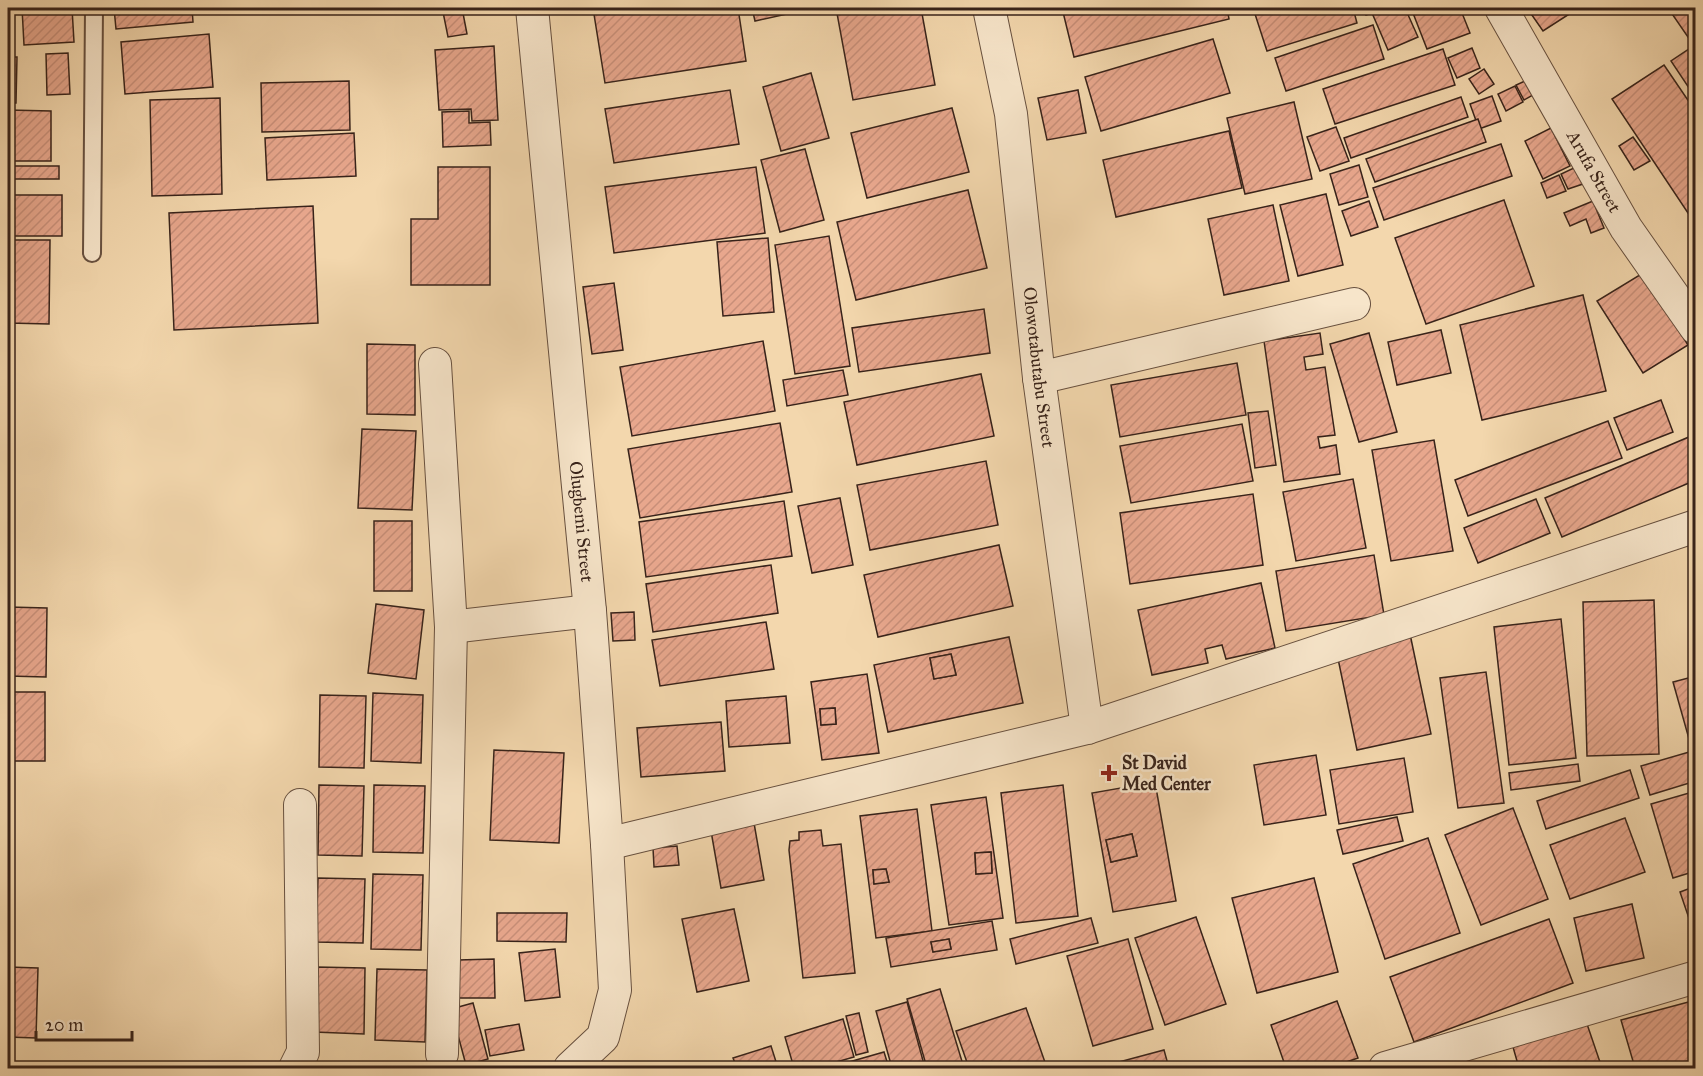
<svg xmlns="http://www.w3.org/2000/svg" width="1703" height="1076" viewBox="0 0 1703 1076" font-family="'IM FELL Great Primer',serif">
<defs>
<pattern id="building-hatch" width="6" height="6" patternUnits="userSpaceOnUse" patternTransform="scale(1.5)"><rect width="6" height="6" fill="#e8a78d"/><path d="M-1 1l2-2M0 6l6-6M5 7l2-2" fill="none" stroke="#c88f79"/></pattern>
</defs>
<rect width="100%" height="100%" fill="#f3d7ad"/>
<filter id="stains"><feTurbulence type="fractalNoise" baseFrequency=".00333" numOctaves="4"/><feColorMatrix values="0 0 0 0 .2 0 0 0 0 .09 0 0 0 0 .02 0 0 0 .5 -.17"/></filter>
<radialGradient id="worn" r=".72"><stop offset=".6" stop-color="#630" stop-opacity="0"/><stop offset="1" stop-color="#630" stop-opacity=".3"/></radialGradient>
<!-- building -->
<g fill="url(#building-hatch)" stroke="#38231a" stroke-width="1.5" fill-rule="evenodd">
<path d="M22 8H72L74 42 24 45Z"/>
<path d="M114 8H192L193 22 116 29Z"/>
<path d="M462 8 467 34 448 37 443 12Z"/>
<path d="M593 8H738L746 61 605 83Z"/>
<path d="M752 8H814L755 21Z"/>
<path d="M836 8H921L935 85 853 100Z"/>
<path d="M1062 8H1227L1229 19 1074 57Z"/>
<path d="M1275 8H1353L1357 23 1267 51 1255 14Z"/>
<path d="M1363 8H1405L1418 37 1388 50 1372 13 1366 15Z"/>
<path d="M1411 8H1460L1470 33 1427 49Z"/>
<path d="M1527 8H1576L1577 9 1543 31Z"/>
<path d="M1668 8H1696V36L1690 40Z"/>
<path d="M1373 25 1384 59 1286 91 1275 58Z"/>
<path d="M209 34 213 87 125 94 121 42Z"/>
<path d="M1213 39 1230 93 1101 131 1085 77Z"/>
<path d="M1695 45 1696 92 1693 94 1671 61Z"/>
<path d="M494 46 498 120 472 121 471 109 439 110 435 50Z"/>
<path d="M1472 48 1480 68 1457 78 1448 58Z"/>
<path d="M1443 49 1455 85 1335 124 1323 89Z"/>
<path d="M68 53 70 94 47 95 46 54Z"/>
<path d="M8 57H17L16 103H8Z"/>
<path d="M1664 65 1696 112V217L1692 219 1612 99Z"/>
<path d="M1484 69 1494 84 1479 94 1469 79Z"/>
<path d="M811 73 829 138 781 151 763 87Z"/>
<path d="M349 81 350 130 262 132 261 83Z"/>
<path d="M1525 81 1533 95 1524 100 1516 85Z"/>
<path d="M1515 86 1523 102 1506 111 1498 94Z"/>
<path d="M730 90 739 144 614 163 605 109Z"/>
<path d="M1078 90 1086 133 1047 140 1038 98Z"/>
<path d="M1492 96 1501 121 1479 129 1470 104Z"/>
<path d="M1461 97 1468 117 1351 158 1344 138Z"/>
<path d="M220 98 222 194 152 196 150 100Z"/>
<path d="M1294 102 1312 179 1245 194 1227 118Z"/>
<path d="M952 108 969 172 867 198 851 133Z"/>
<path d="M8 110 51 111V161H8Z"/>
<path d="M469 111V123L490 122 491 145 443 147 442 112Z"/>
<path d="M1478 119 1486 142 1375 182 1366 159Z"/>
<path d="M1336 127 1349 161 1320 171 1307 137Z"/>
<path d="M1551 128 1570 166 1543 179 1525 141Z"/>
<path d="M1229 131 1242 188 1116 217 1103 160Z"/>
<path d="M354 133 356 176 267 180 265 138Z"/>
<path d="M1633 137 1650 161 1634 170 1619 146Z"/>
<path d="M1501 144 1512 176 1384 220 1373 188Z"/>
<path d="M805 149 824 220 780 232 761 160Z"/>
<path d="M1359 165 1368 197 1339 205 1330 174Z"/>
<rect x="8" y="166" width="51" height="13"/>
<path d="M438 167H490V285H411V219H438Z"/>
<path d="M756 167 765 233 614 253 605 187Z"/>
<path d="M1576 167 1583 184 1568 189 1561 174Z"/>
<path d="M1559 175 1566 191 1547 198 1541 183Z"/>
<path d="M968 190 987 268 856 300 837 222Z"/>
<path d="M1326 194 1343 265 1298 276 1280 205Z"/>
<rect x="8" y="195" width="54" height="41"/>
<path d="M1504 200 1534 286 1426 324 1395 238Z"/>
<path d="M1369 201 1378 227 1351 236 1342 211Z"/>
<path d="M1593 201 1604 228 1591 233 1586 219 1570 226 1564 213Z"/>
<path d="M1273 205 1289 281 1224 295 1208 219Z"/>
<path d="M313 206 318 323 174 330 169 213Z"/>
<path d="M829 236 850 366 795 374 775 245Z"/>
<path d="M768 238 774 312 723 316 717 242Z"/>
<path d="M8 240H50L49 324 8 323Z"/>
<path d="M1643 273 1688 345 1643 373 1597 301Z"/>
<path d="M614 283 623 350 592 354 583 287Z"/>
<path d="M1583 295 1606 391 1482 420 1460 325Z"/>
<path d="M984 309 990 353 859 372 852 328Z"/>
<path d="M1441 330 1451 373 1397 385 1388 342Z"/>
<path d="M1320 333 1323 354 1304 357 1306 370 1325 367 1335 435 1318 437 1320 448 1336 445 1340 474 1284 482 1264 341Z"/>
<path d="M1369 333 1397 432 1359 442 1330 344Z"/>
<path d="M763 341 775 411 632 436 620 367Z"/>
<path d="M367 344 415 345V415L367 414Z"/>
<path d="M1237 363 1246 415 1120 437 1111 385Z"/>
<path d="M843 370 848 395 787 406 783 380Z"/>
<path d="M981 374 994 436 857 465 844 402Z"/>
<path d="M1661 400 1673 432 1627 450 1614 418Z"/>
<path d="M1268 411 1276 465 1255 468 1248 413Z"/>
<path d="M1608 421 1622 458 1468 516 1455 480Z"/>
<path d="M780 423 792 492 640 518 628 449Z"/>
<path d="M1242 424 1253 481 1131 503 1120 446Z"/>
<path d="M362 429 416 431 412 510 358 508Z"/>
<path d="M1696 434V480L1562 537 1545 498Z"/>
<path d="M1434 440 1453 551 1391 561 1372 450Z"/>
<path d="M986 461 998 525 870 550 857 485Z"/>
<path d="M1353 479 1366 548 1296 561 1283 492Z"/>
<path d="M1253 494 1263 565 1130 584 1120 513Z"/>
<path d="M840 498 853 565 812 573 798 506Z"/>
<path d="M1536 499 1550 533 1478 563 1464 528Z"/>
<path d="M784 501 792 556 646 577 639 522Z"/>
<rect x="374" y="521" width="38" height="70"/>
<path d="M999 545 1013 606 878 637 864 575Z"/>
<path d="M1374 555 1384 615 1286 631 1276 571Z"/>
<path d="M771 565 778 613 653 632 646 584Z"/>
<path d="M1261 583 1275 648 1226 659 1222 645 1205 649 1208 663 1152 675 1138 610Z"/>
<path d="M1654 600 1659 754 1587 756 1583 602Z"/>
<path d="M376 604 424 610 416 679 368 673Z"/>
<path d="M8 607 47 608 46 677 8 676Z"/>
<path d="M634 612 635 640 613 641 611 613Z"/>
<path d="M1561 619 1576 758 1509 765 1494 627Z"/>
<path d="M766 622 774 669 660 686 652 640Z"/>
<path d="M1410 634 1431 734 1357 750 1336 649Z"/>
<path d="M1009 637 1023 703 888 732 874 665ZM951 654 956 675 934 679 930 658Z"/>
<path d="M951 654 956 675 934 679 930 658Z"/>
<path d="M1486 672 1504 803 1458 808 1440 678Z"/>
<path d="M867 674 879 753 822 760 811 682ZM835 708 836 724 821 725 820 709Z"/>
<path d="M1696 676V738L1689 739 1673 682Z"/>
<rect x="8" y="692" width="37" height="69"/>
<path d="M373 693 423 695 421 763 371 761Z"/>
<path d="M320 695 366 696 364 768 319 767Z"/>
<path d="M786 696 790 743 729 747 726 701Z"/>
<path d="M835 708 836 724 821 725 820 709Z"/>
<path d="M721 722 725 771 641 777 637 728Z"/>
<path d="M494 750 564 753 559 843 490 840Z"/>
<path d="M1696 750V781L1650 795 1641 766Z"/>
<path d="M1316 755 1326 815 1264 825 1254 765Z"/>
<path d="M1404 758 1413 812 1339 824 1330 770Z"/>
<path d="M1578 764 1580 781 1511 790 1509 773Z"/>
<path d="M1630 770 1639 798 1546 829 1537 801Z"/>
<path d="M1155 782 1176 901 1113 912 1092 793ZM1132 834 1137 856 1111 862 1106 840Z"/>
<path d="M319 785 364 786 362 856 318 855Z"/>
<path d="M374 785 425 786 423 853 373 852Z"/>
<path d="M1063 785 1078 916 1016 923 1001 793Z"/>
<path d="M1696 791V871L1673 878 1651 804Z"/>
<path d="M986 797 1003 918 949 925 931 805ZM991 852 992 873 976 874 975 853Z"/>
<path d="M1513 808 1548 899 1481 925 1445 835Z"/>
<path d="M917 809 932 931 876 938 860 816ZM886 869 889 882 874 884 873 870Z"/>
<path d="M1397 817 1403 841 1343 854 1337 830Z"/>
<path d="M1625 818 1645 872 1570 899 1550 845Z"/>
<path d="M754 823 764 880 721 888 711 831Z"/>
<path d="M821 830 823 846 841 844 855 973 803 978 789 850 790 841 799 840V832Z"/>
<path d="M1132 834 1137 856 1111 862 1106 840Z"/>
<path d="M1428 838 1460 933 1385 959 1353 864Z"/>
<path d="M677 846 679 865 654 867 653 848Z"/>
<path d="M991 852 992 873 976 874 975 853Z"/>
<path d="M886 869 889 882 874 884 873 870Z"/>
<path d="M373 874 423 875 421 950 371 949Z"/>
<path d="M318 878 365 879 363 943 316 942Z"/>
<path d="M1314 878 1338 972 1257 993 1232 898Z"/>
<path d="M1696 886V939L1680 892Z"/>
<path d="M1632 904 1644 958 1586 971 1574 918Z"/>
<path d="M734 909 749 981 697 992 682 919Z"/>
<path d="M497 913H567L566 942 497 941Z"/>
<path d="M1196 917 1226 1004 1165 1025 1135 938Z"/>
<path d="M1091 918 1098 943 1016 964 1010 939Z"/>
<path d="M1549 919 1573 983 1414 1042 1390 977Z"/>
<path d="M992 921 997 950 891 967 886 938ZM949 939 951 949 933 952 931 942Z"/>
<path d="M949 939 951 949 933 952 931 942Z"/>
<path d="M1128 939 1153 1029 1093 1046 1067 956Z"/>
<path d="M555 949 560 997 525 1001 519 953Z"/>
<path d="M494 959 495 998H459L458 960Z"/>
<path d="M8 967 38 968 36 1038 8 1037Z"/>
<path d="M316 967 365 968 364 1034 314 1032Z"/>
<path d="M377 969 427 970 425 1042 375 1040Z"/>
<path d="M940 989 964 1068H927L907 999Z"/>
<path d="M1696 1000V1059L1660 1068H1635L1621 1020Z"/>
<path d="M1337 1001 1358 1058 1329 1068H1286L1271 1025Z"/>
<path d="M907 1002 925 1068H892L876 1011Z"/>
<path d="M473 1003 488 1059 466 1065 451 1009Z"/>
<path d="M1026 1008 1047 1068H969L956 1031Z"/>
<path d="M859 1013 868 1052 856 1055 846 1016Z"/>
<path d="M843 1019 854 1057 815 1068H794L785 1037Z"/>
<path d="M519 1024 524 1050 490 1056 485 1030Z"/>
<path d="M1587 1024 1602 1068H1519L1513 1047Z"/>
<path d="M771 1046 778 1068H737L733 1058Z"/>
<path d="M1164 1050 1169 1068H1100V1067Z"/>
<path d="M884 1052 889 1068H828Z"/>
</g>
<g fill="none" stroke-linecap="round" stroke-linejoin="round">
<defs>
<path id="lane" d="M92 253 94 8"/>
<g id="street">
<path id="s1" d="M532 8 590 611 607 844 615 990 603 1037 570 1068"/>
<path id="s2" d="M989 8 1011 114 1039 378 1087 728"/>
<path id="s3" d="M1501 8 1626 228 1696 328"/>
<path d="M435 364 451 627 442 1054"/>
<path d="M1039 378 1354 304"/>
<path d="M451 627 590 611"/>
<path d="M607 844 1087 728 1696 526"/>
<path d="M295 1068 303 1052 300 805"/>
<path d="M1385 1068 1696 977"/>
</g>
</defs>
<!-- lane casing -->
<use href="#lane" stroke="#67503f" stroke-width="20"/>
<!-- street casing -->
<use href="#street" stroke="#67503f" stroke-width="34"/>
<!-- lane -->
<use href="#lane" stroke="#f7e5ca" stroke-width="16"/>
<!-- street -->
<use href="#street" stroke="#f7e5ca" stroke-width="32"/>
</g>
<!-- markers -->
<path fill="#8f2418" stroke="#f7e5ca" stroke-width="2" d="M1106 764h6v6h6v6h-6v6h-6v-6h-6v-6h6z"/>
<g text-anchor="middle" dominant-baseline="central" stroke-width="5" stroke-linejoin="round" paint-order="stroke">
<!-- street labels -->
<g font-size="18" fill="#38231a" stroke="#f7e5ca">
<text stroke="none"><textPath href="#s3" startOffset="188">Arufa Street</textPath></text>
<text stroke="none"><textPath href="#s2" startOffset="363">Olowotabutabu Street</textPath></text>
<text stroke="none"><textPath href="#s1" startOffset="516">Olugbemi Street</textPath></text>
</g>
<!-- poi labels -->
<g font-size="18" font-weight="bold" fill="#38231a" stroke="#f7e5ca" text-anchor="start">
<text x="1122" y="763">St David<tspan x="1122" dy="21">Med Center</tspan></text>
</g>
</g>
<!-- margin -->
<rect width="1703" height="1076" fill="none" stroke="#f3d7ad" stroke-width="30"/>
<rect x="9" y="9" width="1685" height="1058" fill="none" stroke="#38231a" stroke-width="3"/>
<rect x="15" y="15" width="1673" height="1046" fill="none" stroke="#38231a" stroke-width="1.5"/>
<!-- scale -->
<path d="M36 1031v9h96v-9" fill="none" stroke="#38231a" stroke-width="3"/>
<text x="45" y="1031" font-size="18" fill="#38231a" stroke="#f7e5ca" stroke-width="4.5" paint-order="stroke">20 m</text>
<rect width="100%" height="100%" filter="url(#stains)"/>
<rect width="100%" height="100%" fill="url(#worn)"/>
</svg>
